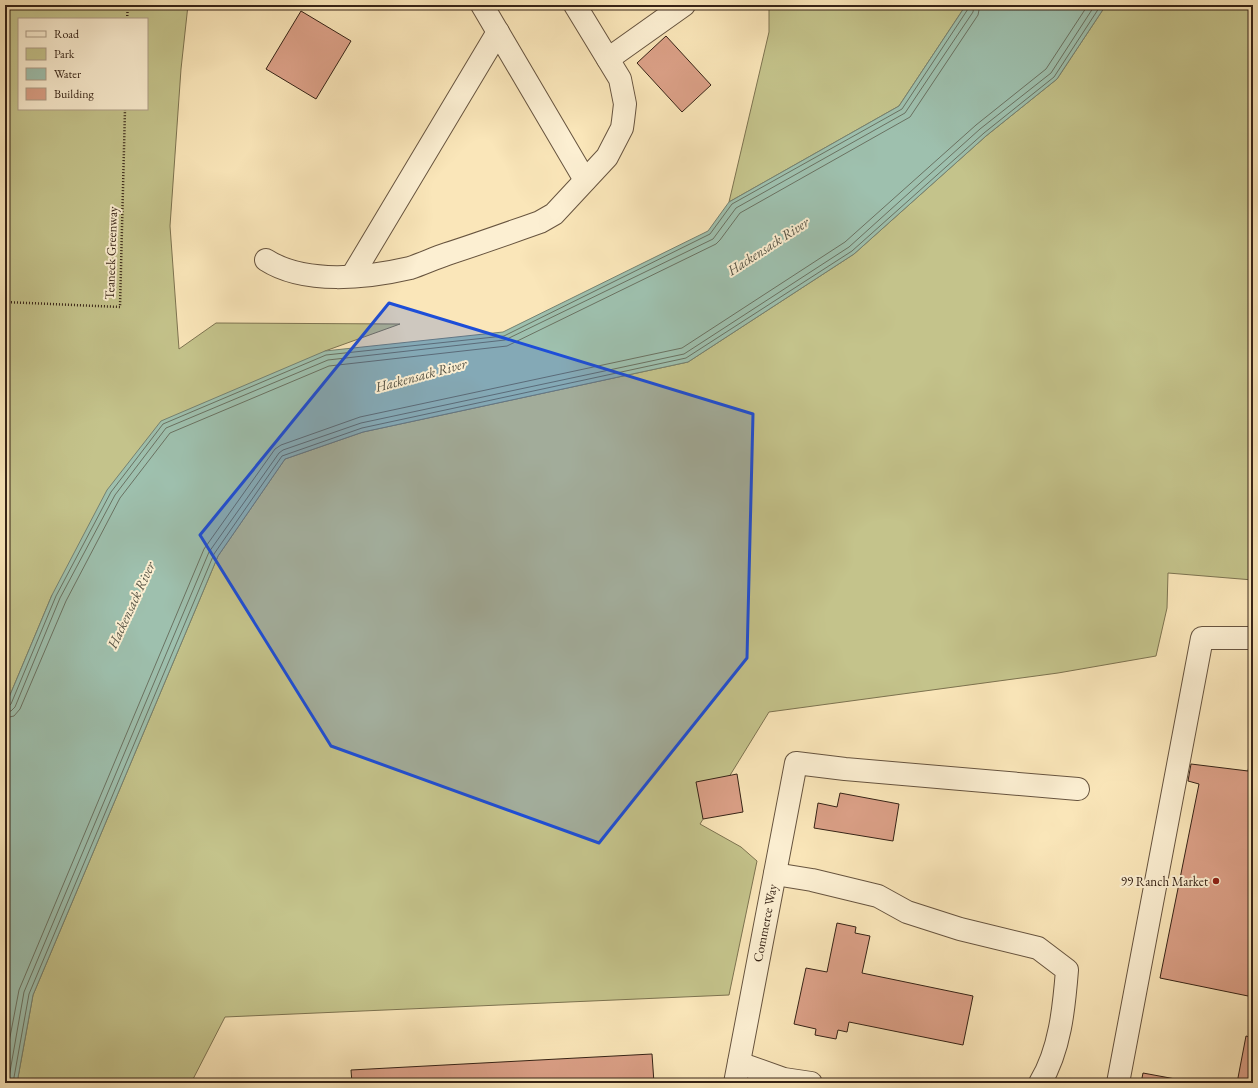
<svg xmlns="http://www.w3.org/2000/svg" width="1258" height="1088" viewBox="0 0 1258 1088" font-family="'EB Garamond',serif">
<rect width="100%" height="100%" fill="#fae6b9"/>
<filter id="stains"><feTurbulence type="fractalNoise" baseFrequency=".005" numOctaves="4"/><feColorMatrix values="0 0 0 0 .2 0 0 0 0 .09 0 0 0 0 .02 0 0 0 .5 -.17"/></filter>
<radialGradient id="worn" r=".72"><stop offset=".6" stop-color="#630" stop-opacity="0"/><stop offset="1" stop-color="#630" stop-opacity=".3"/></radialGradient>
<!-- green -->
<g fill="#c4c38b" stroke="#7d7350" fill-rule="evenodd">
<path d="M5 5H188L181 69 170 226 179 349 216 323 400 324 325 351 52 595 5 707ZM19 19H147V109H19Z"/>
<path d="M769 5H966L899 106 729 202 769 32Z"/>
<path d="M1106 5H1253V580L1168 573 1167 608 1156 656 1058 673 769 712 700 824 741 847 757 861 729 995 225 1017 191 1083H17L33 995 218 556 285 459 363 432 688 362 854 254 986 136 1057 79Z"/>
</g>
<!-- water -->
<path fill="#9ec0ae" stroke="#748171" d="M966 5H1106L1057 79 986 136 854 254 688 362 363 432 285 459 218 556 33 995 17 1083H5V707L52 595 107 490 161 421 325 351 503 332 708 231 729 202 899 106Z"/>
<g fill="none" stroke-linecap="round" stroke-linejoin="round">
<!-- shore -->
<g stroke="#6a7262" stroke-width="1">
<path d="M5 707H8L11 704 56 596 111 492 163 424 326 355 504 336 710 234 732 204 902 109 968 9 969 5"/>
<path d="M5 712 11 711 15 707 60 598 115 495 166 428 328 360 505 340 713 239 736 208 905 113 973 12 974 5"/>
<path d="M5 718 14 716 20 709 66 601 120 498 170 433 329 366 507 346 716 244 720 240 740 213 910 117 978 15 980 5"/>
<path d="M5 1063 19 990 204 549 275 449 281 445 360 417 682 348 845 242 976 125 1046 69 1088 5"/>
<path d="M8 1083 24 992 209 552 279 453 283 450 361 423 684 354 849 247 980 129 1051 73 1095 5"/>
<path d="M13 1083 29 994 214 554 282 456 362 428 686 358 852 251 984 133 1054 77 1101 5"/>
</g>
</g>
<!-- building -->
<g fill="#dba087" stroke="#362316">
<path d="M301 11 351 41 316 99 266 69Z"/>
<path d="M666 36 711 85 682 112 637 63Z"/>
<path d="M1253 744V997L1160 978 1199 784 1188 781 1191 764 1248 771Z"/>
<path d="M737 774 743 812 703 819 696 782Z"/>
<path d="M840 793 899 804 893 841 814 828 818 803 837 807Z"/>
<path d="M837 923 856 927 855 933 870 936 862 973 973 996 963 1045 849 1022 847 1032 838 1030 836 1039 815 1035 816 1029 794 1024 806 968 827 972Z"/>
<path d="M1246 1036 1253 1038V1083H1237Z"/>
<path d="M652 1054 654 1083H352L351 1070Z"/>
<path d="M1143 1073 1197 1083H1141Z"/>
</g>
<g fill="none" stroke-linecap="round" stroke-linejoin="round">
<defs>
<g id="minor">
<path d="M482 5 585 180"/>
<path d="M608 59 684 5"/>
<path d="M266 260C305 285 367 278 410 268 422 264 435 258 447 254 478 244 509 233 540 222L554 214 607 157 622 128 623 121 625 104 620 79 575 5"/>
<path d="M352 276 498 32"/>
<path d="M775 874 812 880 878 896 907 912 960 929 1038 948 1067 970C1064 1008 1060 1050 1040 1083"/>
<path d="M739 1063 784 1079 811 1083"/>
<path d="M735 1083 796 763 845 769 1078 789"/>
<path d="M1118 1083 1202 638H1253"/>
</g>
</defs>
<!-- minor casing -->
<use href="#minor" stroke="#67543f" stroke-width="24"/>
<!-- path -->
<g stroke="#362316" stroke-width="2.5" stroke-dasharray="1 2" stroke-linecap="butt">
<path d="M127 19 128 5"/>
<path d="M5 302 120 307 125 109"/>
</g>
<!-- minor -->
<use href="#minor" stroke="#fcefd2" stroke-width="22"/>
</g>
<!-- marked area -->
<path fill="#1d4ed8" fill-opacity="0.2" stroke="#1d4ed8" stroke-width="3" stroke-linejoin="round" d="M389 303 753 414 747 658 599 843 331 746 200 535Z"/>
<!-- markers -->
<circle fill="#8f2418" stroke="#fcefd2" stroke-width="1.5" cx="1216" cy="881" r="4"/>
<g text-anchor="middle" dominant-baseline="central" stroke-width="4" stroke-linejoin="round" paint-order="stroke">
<!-- street labels -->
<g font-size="13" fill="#362316" stroke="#fcefd2">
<text transform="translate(111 253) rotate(-88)">Teaneck Greenway</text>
<text transform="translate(765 923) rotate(-79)">Commerce Way</text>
</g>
<!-- poi labels -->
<g font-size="13" fill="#362316" stroke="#fcefd2" text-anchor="end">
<text x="1208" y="881">99 Ranch Market</text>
</g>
<!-- water labels -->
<g font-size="14" font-style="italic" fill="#555244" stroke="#fcefd2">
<text transform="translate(768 246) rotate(-33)">Hackensack River</text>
<text transform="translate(421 375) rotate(-15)">Hackensack River</text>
<text transform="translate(131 605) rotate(-65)">Hackensack River</text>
</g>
</g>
<!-- margin -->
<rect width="1258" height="1088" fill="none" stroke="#fae6b9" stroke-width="20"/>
<rect x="6" y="6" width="1246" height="1076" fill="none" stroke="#362316" stroke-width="2"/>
<rect x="10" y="10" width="1238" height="1068" fill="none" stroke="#362316"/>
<!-- legend -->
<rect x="18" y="18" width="130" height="92" fill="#fcefd2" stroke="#ad9d87"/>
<rect x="26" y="31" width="20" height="6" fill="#fcefd2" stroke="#ad9d87"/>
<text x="54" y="38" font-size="12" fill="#362316">Road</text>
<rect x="26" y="48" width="20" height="12" fill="#c4c38b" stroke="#ad9d87"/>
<text x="54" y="58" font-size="12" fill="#362316">Park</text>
<rect x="26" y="68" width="20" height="12" fill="#9ec0ae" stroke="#ad9d87"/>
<text x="54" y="78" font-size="12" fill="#362316">Water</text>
<rect x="26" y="88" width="20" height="12" fill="#dba087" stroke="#ad9d87"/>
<text x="54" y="98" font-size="12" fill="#362316">Building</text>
<rect width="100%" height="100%" filter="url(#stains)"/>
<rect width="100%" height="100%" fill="url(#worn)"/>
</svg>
